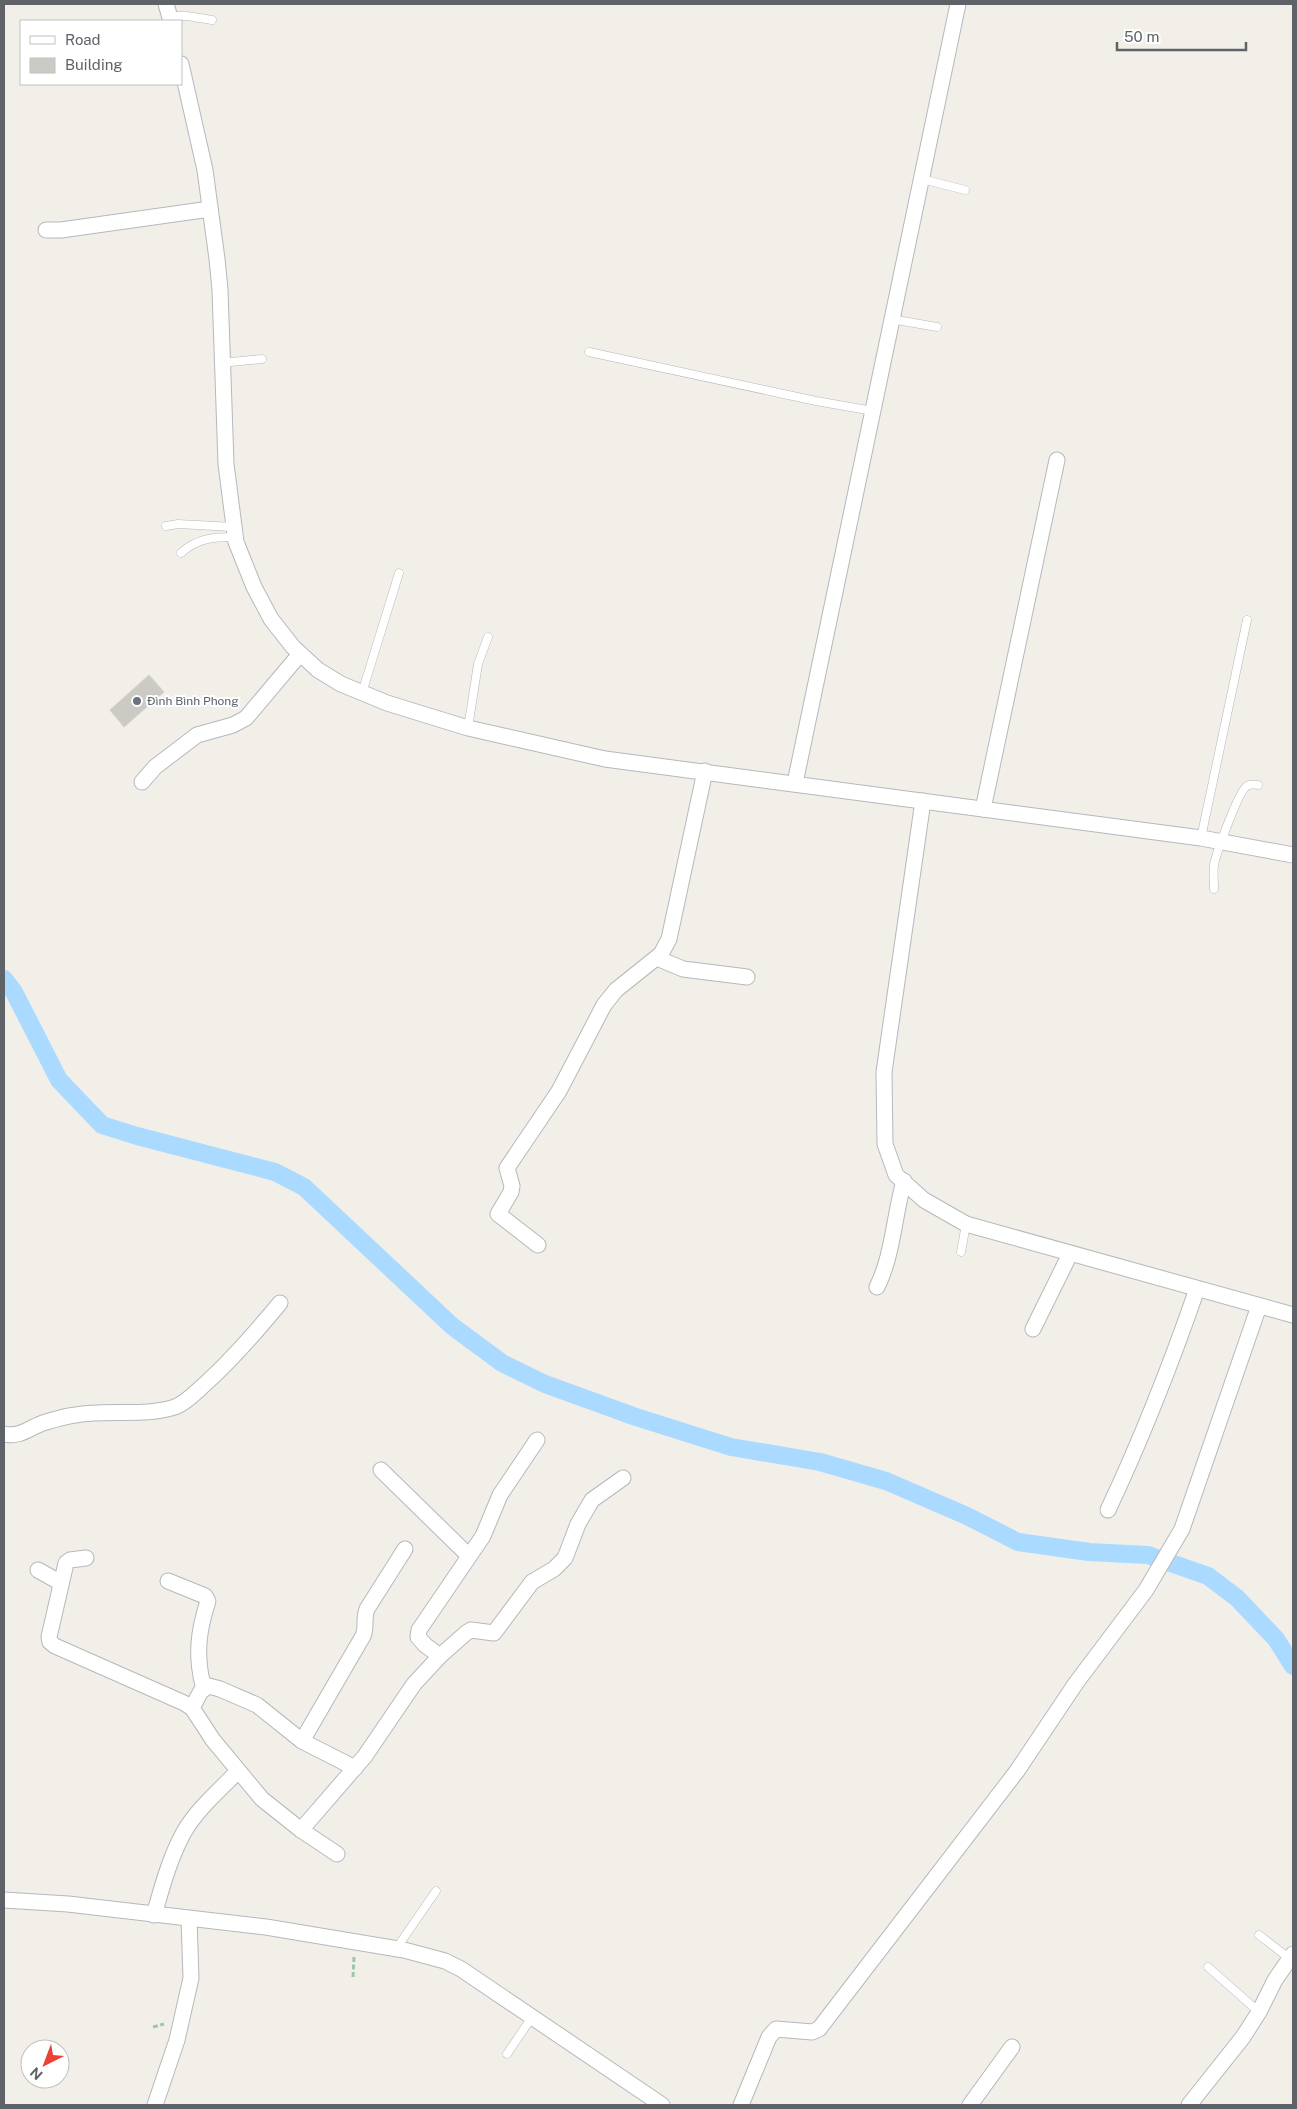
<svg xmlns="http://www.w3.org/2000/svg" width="1297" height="2109" viewBox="0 0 1297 2109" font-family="'Public Sans',sans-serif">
<rect width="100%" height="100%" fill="#f1efe8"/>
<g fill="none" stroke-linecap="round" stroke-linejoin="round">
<!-- canal -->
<path stroke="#aadaff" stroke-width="18" d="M4 979 14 992 59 1080 102 1125 137 1136 275 1172 304 1187 452 1326 502 1363 545 1384 636 1417 731 1447 820 1462 886 1481 967 1516 1018 1542 1089 1552 1148 1555 1208 1576 1237 1598 1276 1639 1293 1666"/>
</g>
<!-- building -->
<path fill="#cccac5" stroke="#d6d1c6" d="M149 675 164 692 124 727 110 710Z"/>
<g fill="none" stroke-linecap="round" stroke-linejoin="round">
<defs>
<g id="lane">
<path d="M169 16H187L212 20"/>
<path d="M922 179 965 190"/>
<path d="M891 319 937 327"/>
<path d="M589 352 816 401 873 411"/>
<path d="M221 363 262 359"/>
<path d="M166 526 178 524 234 527"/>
<path d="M181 553C197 538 214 537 235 537"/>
<path d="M362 693 399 573"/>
<path d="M468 728 478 664 488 637"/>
<path d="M1201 838 1247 620"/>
<path d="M1214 889C1214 881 1213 873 1214 865 1216 854 1239 790 1247 786 1251 783 1254 785 1258 785"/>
<path d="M961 1252 966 1224"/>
<path d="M1259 1935 1290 1959"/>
<path d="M396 1949 436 1891"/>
<path d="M1208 1967 1259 2012"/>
<path d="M507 2054 532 2017"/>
</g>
<g id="street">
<path d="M166 4 171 21"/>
<path d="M181 64 205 170 217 259 220 290 226 464 236 542 254 587 271 619 293 647 318 670 341 684 387 703 468 728 605 759 1201 838 1293 855"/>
<path d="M46 230H61L210 209"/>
<path d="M142 782 155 767 197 735 233 725 246 718 300 654"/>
<path d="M795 783 958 4"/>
<path d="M923 801 884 1072 885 1144 896 1175 924 1200 966 1224 1293 1315"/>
<path d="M983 809 1057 460"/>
<path d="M657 958 683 969 747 977"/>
<path d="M538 1245 498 1214 511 1192 512 1186 507 1168 559 1091 604 1005 616 990 661 954 669 939 705 771"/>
<path d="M877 1287C893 1255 894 1216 904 1181"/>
<path d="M1033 1329 1070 1254"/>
<path d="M4 1434C21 1438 31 1426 46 1422 56 1419 66 1416 76 1415 107 1409 145 1417 175 1407 186 1403 196 1392 205 1384 233 1359 256 1332 280 1303"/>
<path d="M381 1470 469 1556"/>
<path d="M1108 1510C1142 1438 1171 1364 1197 1289"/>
<path d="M86 1558 70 1560 66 1563 49 1637 50 1642 55 1646 184 1703 192 1708 213 1740 262 1799 301 1830 337 1854"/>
<path d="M38 1570 61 1583"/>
<path d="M168 1581 205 1596 208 1601C198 1632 195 1657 204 1689"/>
<path d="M440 1656 425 1645 418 1637 419 1630 483 1536 500 1495 537 1440"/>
<path d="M192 1708 201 1691 209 1686 220 1689 257 1705 302 1741 355 1768"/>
<path d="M302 1741 363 1636C367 1627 363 1619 367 1609L405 1549"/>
<path d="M301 1830 365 1756 414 1684 440 1656 466 1633 471 1630 494 1633 532 1582 554 1569 565 1558 578 1524 592 1500 623 1478"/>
<path d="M4 1900 68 1904 266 1927 404 1950 445 1961 461 1969 662 2105"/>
<path d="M154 1915C162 1887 170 1857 184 1832 197 1809 220 1790 238 1771"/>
<path d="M155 2105 177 2040 191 1978 189 1919"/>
<path d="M741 2105 769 2037 776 2029 812 2032 819 2029 1017 1771 1076 1683 1146 1590 1182 1529 1259 1306"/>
<path d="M970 2105 1012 2047"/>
<path d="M1189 2105 1243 2037 1259 2012 1275 1980 1293 1954"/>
</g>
</defs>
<!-- lane casing -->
<use href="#lane" stroke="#b5b8bc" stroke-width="9"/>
<!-- street casing -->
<use href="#street" stroke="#b5b8bc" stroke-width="17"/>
<!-- path -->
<g stroke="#9cc7a9" stroke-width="3" stroke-dasharray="5 2.5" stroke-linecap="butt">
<path d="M353 1977 354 1957"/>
<path d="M153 2027 164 2024"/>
</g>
<!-- lane -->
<use href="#lane" stroke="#fff" stroke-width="8"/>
<!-- street -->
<use href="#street" stroke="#fff" stroke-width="15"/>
</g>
<!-- markers -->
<circle fill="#6b7280" stroke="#fff" stroke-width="2" cx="137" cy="701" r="5"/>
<g text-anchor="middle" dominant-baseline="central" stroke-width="4" stroke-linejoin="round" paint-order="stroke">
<!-- worship labels -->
<g font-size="12" fill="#5b616d" stroke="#fff" text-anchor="start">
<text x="147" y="701">Đình Bình Phong</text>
</g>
</g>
<!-- border -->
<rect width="1297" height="2109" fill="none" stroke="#5f6368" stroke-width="10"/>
<!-- legend -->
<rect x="20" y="20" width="162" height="65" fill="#ffffff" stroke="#bfc1c3"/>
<rect x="30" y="36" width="25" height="8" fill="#ffffff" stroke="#bfc1c3"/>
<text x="65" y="45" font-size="15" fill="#5f6368">Road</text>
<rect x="30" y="58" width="25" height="15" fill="#cccac5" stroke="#bfc1c3"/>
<text x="65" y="70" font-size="15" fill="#5f6368">Building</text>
<!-- north arrow -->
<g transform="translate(45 2064) rotate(222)"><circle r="24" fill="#ffffff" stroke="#bfc1c3"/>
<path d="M0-4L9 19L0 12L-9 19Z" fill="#ea4335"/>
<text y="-8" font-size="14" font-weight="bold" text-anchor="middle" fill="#5f6368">N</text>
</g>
<!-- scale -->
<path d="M1117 42v8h129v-8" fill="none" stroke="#5f6368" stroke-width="2.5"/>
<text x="1124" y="42" font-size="15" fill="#5f6368" stroke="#ffffff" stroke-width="4" paint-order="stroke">50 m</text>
</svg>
